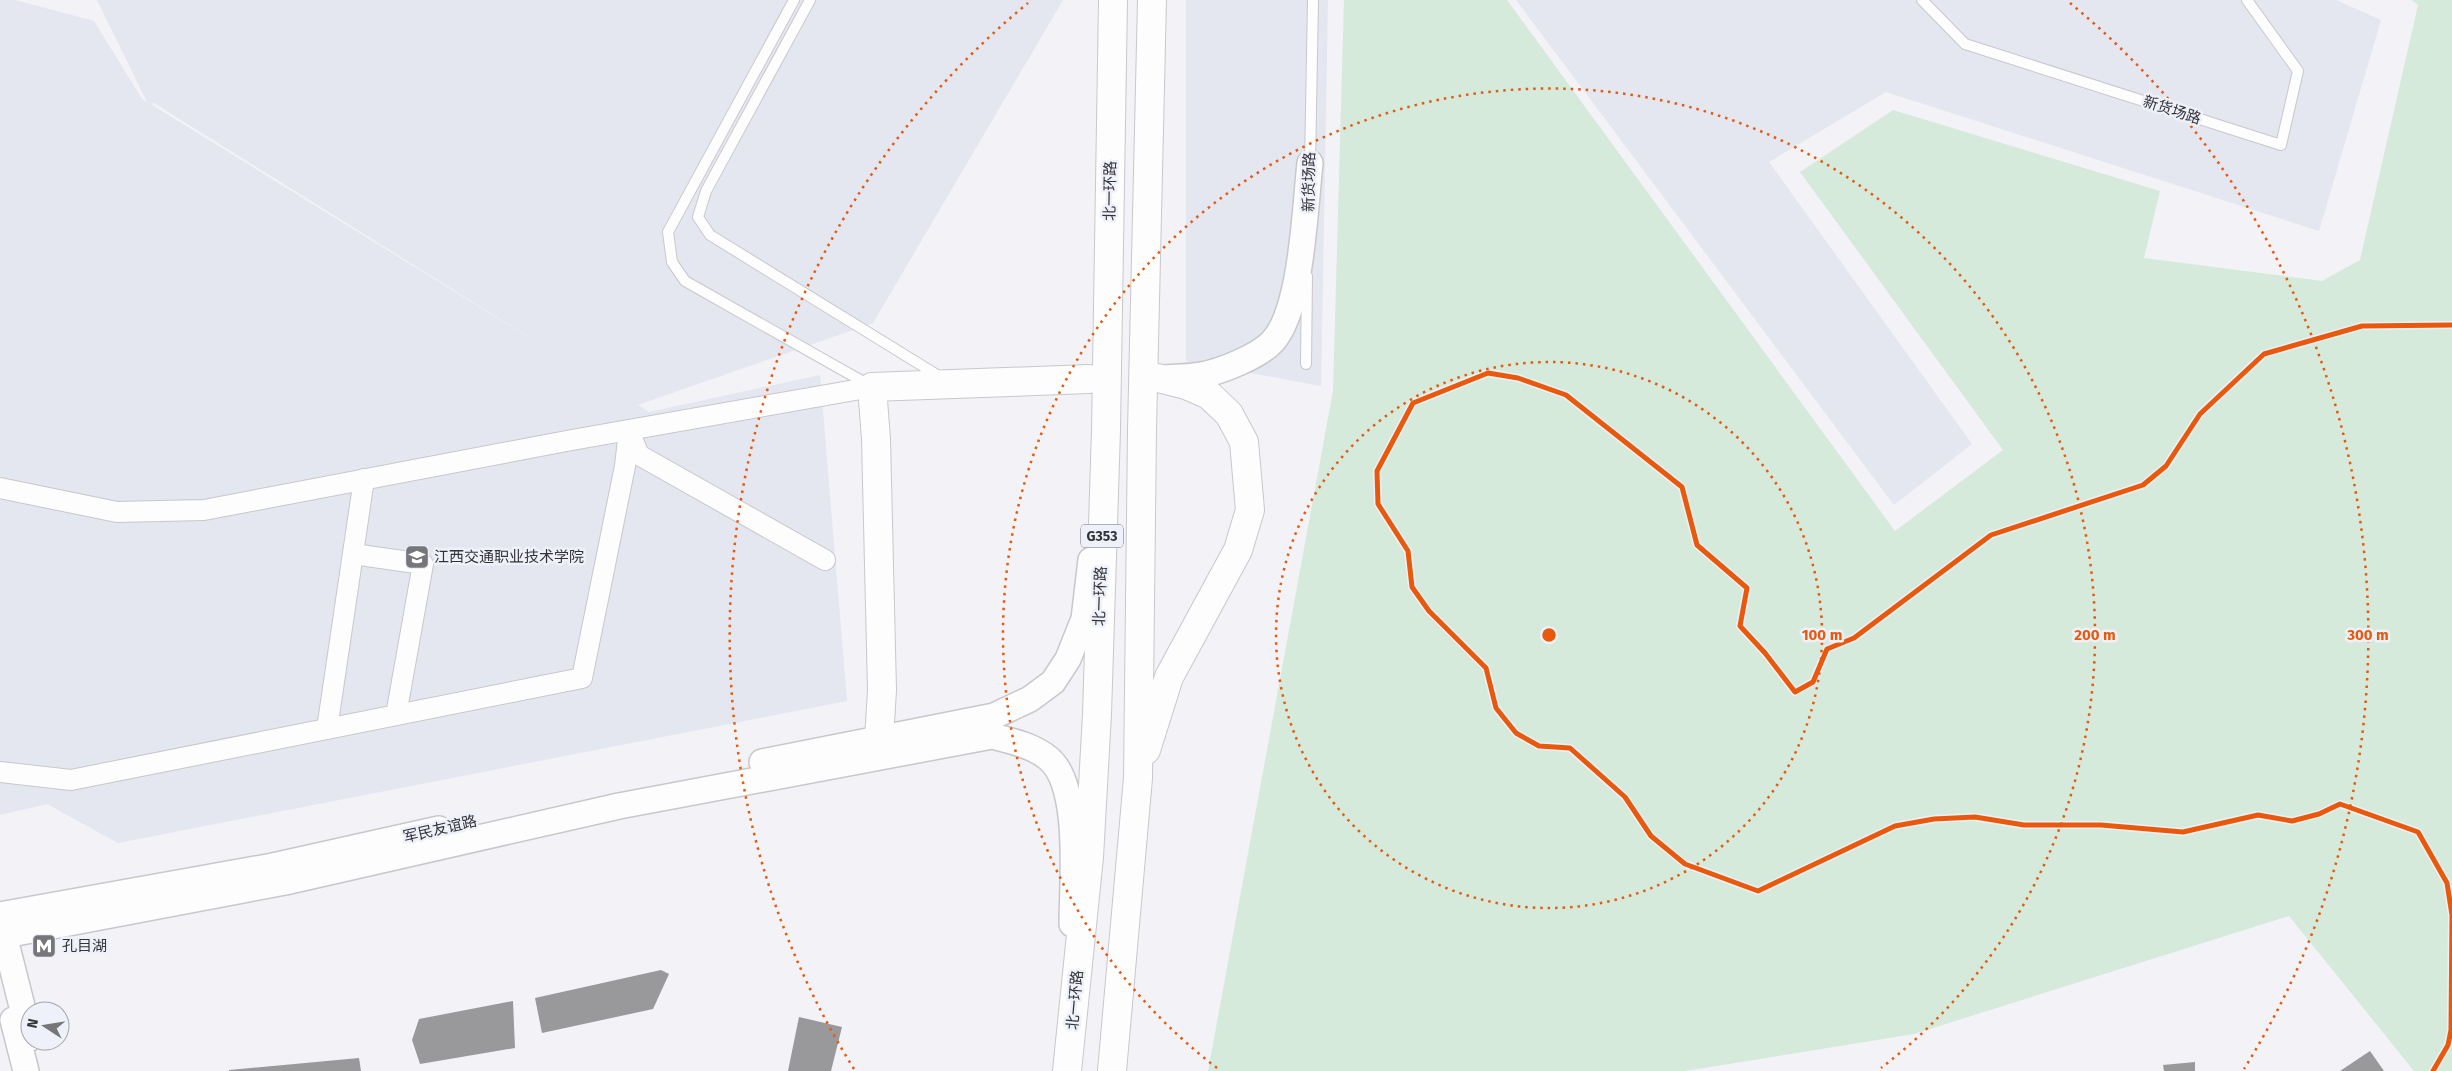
<svg xmlns="http://www.w3.org/2000/svg" width="2452" height="1071" viewBox="0 0 2452 1071" font-family="'Fira Sans','Noto Sans SC',sans-serif">
<rect width="100%" height="100%" fill="#f2f2f7"/>
<!-- built -->
<g fill="#e4e6f0" fill-rule="evenodd">
<path d="M0 0H15L94 21 142 99 147 102 97 0H1063L873 323 638 405 649 412 820 375 847 701 118 843 47 804 0 815ZM153 103H154L577 367 152 105Z"/>
<path d="M1186 0H1328L1321 386 1186 361Z"/>
<path d="M1516 0H2336L2381 20 2319 231 1886 92 1769 162 1972 444 1894 505Z"/>
</g>
<!-- green -->
<path fill="#d5eadb" d="M1344 0H1507L1895 531 2003 450 1800 172 1893 110 2160 191 2144 258 2322 281 2360 260 2418 5 2412 0H2452V1071H2414L2289 916 1914 1034 1685 1071H1208L1333 391Z"/>
<!-- building -->
<g fill="#99989b">
<path d="M661 970 669 974 653 1009 542 1033 535 998Z"/>
<path d="M513 1001 515 1048 420 1064 412 1040 419 1019Z"/>
<path d="M799 1017 842 1027 831 1071H788Z"/>
<path d="M2370 1051 2384 1071H2340Z"/>
<path d="M359 1058 361 1071H229V1070Z"/>
<path d="M2195 1062V1071H2164L2163 1065Z"/>
</g>
<g fill="none" stroke-linecap="round" stroke-linejoin="round">
<!-- trunk-tunnel -->
<path stroke="#ccccd1" stroke-width="28" stroke-dasharray="28 14" stroke-linecap="butt" d="M1089 379 1158 378"/>
<defs>
<g id="service">
<path d="M794 0 668 232 672 262 685 281 869 385"/>
<path d="M810 0 706 191 698 217 710 235 942 378"/>
<path d="M1922 0 1965 44 2281 145 2298 71 2247 0"/>
<path d="M1310 164 1313 0"/>
<path d="M1306 364 1307 276"/>
</g>
<g id="minor">
<path d="M0 488 117 512 204 510 572 440 872 387"/>
<path d="M353 554 423 564 396 715"/>
<path d="M327 729 364 479"/>
<path d="M0 772 71 780 582 678 625 466 629 431 639 455 825 560"/>
</g>
<g id="tertiary">
<path d="M1163 378C1176 377 1189 377 1201 375 1220 372 1260 356 1273 341 1302 309 1305 207 1310 163"/>
<path d="M762 762 994 716 1030 699 1053 682 1068 659 1084 619 1091 560"/>
<path d="M0 915 273 866 439 829"/>
<path d="M0 919 30 1038"/>
<path d="M0 936 285 882 619 806 992 736C1011 741 1032 745 1048 758 1082 785 1072 883 1072 924"/>
<path d="M13 1020 26 1071"/>
</g>
<g id="trunk">
<path d="M879 739 882 690 876 439 872 387 1089 379"/>
<path d="M1146 750 1169 677 1238 550 1250 510 1244 442 1229 414 1209 395 1186 385 1158 378"/>
<path d="M1067 1071 1089 857 1097 714 1106 430 1113 0"/>
<path d="M1112 1071 1138 778 1142 430 1152 0"/>
</g>
</defs>
<!-- service casing -->
<use href="#service" stroke="#c8c8cc" stroke-width="12"/>
<!-- minor casing -->
<use href="#minor" stroke="#c8c8cc" stroke-width="22"/>
<!-- tertiary casing -->
<use href="#tertiary" stroke="#c8c8cc" stroke-width="28"/>
<!-- trunk casing -->
<use href="#trunk" stroke="#c8c8cc" stroke-width="30"/>
<!-- service -->
<use href="#service" stroke="#fdfdfe" stroke-width="10"/>
<!-- minor -->
<use href="#minor" stroke="#fdfdfe" stroke-width="20"/>
<!-- tertiary -->
<use href="#tertiary" stroke="#fdfdfe" stroke-width="25"/>
<!-- trunk -->
<use href="#trunk" stroke="#fdfdfe" stroke-width="28"/>
<defs>
<path id="cycleway" d="M2433 1071 2448 1045 2451 1030 2452 915 2447 883 2418 832 2340 804 2319 814 2292 821 2258 815 2183 832 2101 825H2024L1975 817 1934 819 1895 826 1758 891 1685 864 1651 836 1625 797 1570 748 1539 746 1516 733 1496 708 1486 668 1429 611 1412 587 1408 551 1378 504 1377 471 1413 403 1488 373 1518 378 1566 395 1682 487 1697 545 1747 588 1740 626 1765 653 1795 692 1813 682 1827 649 1854 638 1991 535 2143 485 2166 466 2200 414 2264 354 2362 326 2452 325"/>
</defs>
<!-- cycleway casing -->
<use href="#cycleway" stroke="#eff1fa" stroke-width="8"/>
<!-- cycleway -->
<use href="#cycleway" stroke="#e8590c" stroke-width="5"/>
</g>
<!-- distance rings -->
<g fill="none" stroke="#e8590c" stroke-width="2.5" stroke-dasharray="2.5 5">
<circle cx="1549" cy="635" r="273"/>
<path d="M1217 1068A546 546 0 1 1 1881 1068"/>
<path d="M854 1069A819 819 0 0 1 1028 3M2070 3A819 819 0 0 1 2244 1069"/>
</g>
<!-- icons -->
<defs>
<symbol id="university-square" viewBox="-11 -11 22 22"><rect x="-9" y="-9" width="18" height="18" rx="4" fill="#76767b" stroke="#eff1fa"/><path d="M0-5L7-2L0 1L-7-2ZM-4 1L0 2.5L4 1V4Q0 6-4 4Z" fill="#fff"/></symbol>
<symbol id="metro-square" viewBox="-11 -11 22 22"><rect x="-9" y="-9" width="18" height="18" rx="4" fill="#76767b" stroke="#eff1fa"/><path d="M-5.5 5V-5H-3L0 0L3-5H5.5V5H3V-.5L0 4L-3-.5V5Z" fill="#fff"/></symbol>
</defs>
<g fill-rule="evenodd">
<use href="#university-square" x="403" y="543" width="28" height="28"/>
<use href="#metro-square" x="30" y="932" width="28" height="28"/>
</g>
<g text-anchor="middle" dominant-baseline="central" stroke-width="5" stroke-linejoin="round" paint-order="stroke">
<!-- shield labels -->
<rect fill="#eff1fa" stroke="#6c6d72" stroke-width="1" x="1081" y="524.5" width="42" height="23" rx="4"/>
<g font-size="14" font-weight="bold" fill="#343438">
<text x="1102" y="536">G353</text>
</g>
<!-- street labels -->
<g font-size="15" fill="#343438" stroke="#eff1fa">
<text transform="translate(2172 110) rotate(18)">新货场路</text>
<text transform="translate(1309 182) rotate(-89)">新货场路</text>
<text transform="translate(1110 191) rotate(-89)">北一环路</text>
<text transform="translate(1100 596) rotate(-88)">北一环路</text>
<text transform="translate(440 829) rotate(-13)">军民友谊路</text>
<text transform="translate(1075 1000) rotate(-85)">北一环路</text>
</g>
<!-- poi labels -->
<g font-size="15" fill="#343438" stroke="#eff1fa" text-anchor="start">
<text x="434" y="557">江西交通职业技术学院</text>
<text x="62" y="946">孔目湖</text>
</g>
</g>
<circle cx="1549" cy="635" r="8" fill="#e8590c" stroke="#eff1fa" stroke-width="2.5"/>
<g font-size="15" text-anchor="middle" font-weight="bold" fill="#e8590c" stroke="#eff1fa" stroke-width="5" stroke-linejoin="round" paint-order="stroke">
<text x="1822" y="640">100 m</text>
<text x="2095" y="640">200 m</text>
<text x="2368" y="640">300 m</text>
</g>
<!-- north arrow -->
<g transform="translate(45 1026) rotate(282)"><circle r="24" fill="#eff1fa" stroke="#a4a5ac"/>
<path d="M0-4L9 19L0 12L-9 19Z" fill="#76767b"/>
<text y="-8" font-size="14" font-weight="bold" text-anchor="middle" fill="#343438">N</text>
</g>
</svg>
